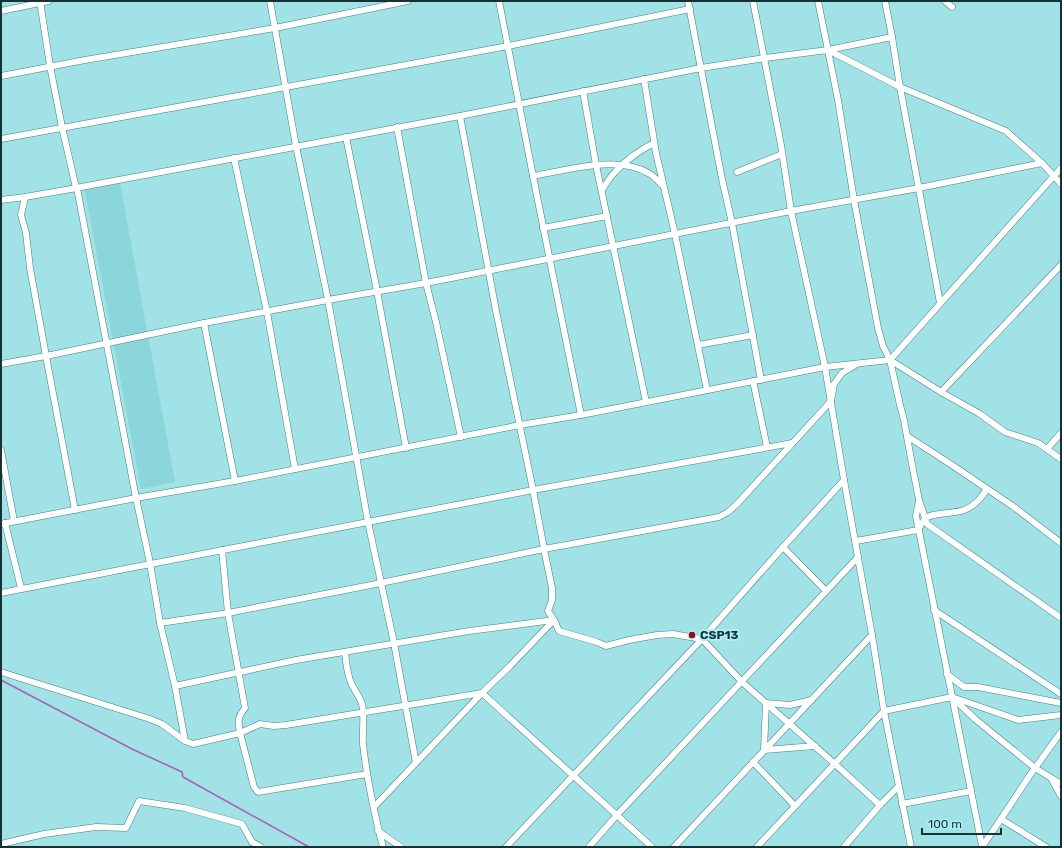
<svg xmlns="http://www.w3.org/2000/svg" width="1062" height="848" viewBox="0 0 1062 848" font-family="Rubik,sans-serif">
<rect width="100%" height="100%" fill="#a0e2e6"/>
<!-- built -->
<path fill="#8ad6da" d="M120 183 175 482 141 489 84 186Z"/>
<g fill="none" stroke-linecap="round" stroke-linejoin="round">
<!-- stream -->
<path stroke="#a662b5" stroke-width="1.5" d="M1 680 132 749 182 772 183 777 309 847"/>
<defs>
<g id="street">
<path d="M40 1 50 66 62 127 76 188H77L136 498 150 563 160 623 175 686 185 741 193 744 240 733 260 724 274 726 286 725 482 693 652 847"/>
<path d="M270 1 296 146 328 300 368 522 394 643 416 763"/>
<path d="M499 1 533 176 581 415"/>
<path d="M688 1 722 179 732 223 761 380"/>
<path d="M753 1 781 145 791 211 825 367 844 480 872 635 884 711 911 847"/>
<path d="M818 1 838 100 854 200 878 328 883 346 890 360 900 405 904 420 911 459 919 500 927 524 1061 618"/>
<path d="M885 1 892 37 900 87 940 303"/>
<path d="M945 1 952 7"/>
<path d="M1 11 49 1"/>
<path d="M828 50 900 87 1006 131 1042 163 1061 184"/>
<path d="M1 76 85 60 275 28 408 1"/>
<path d="M644 79 656 153 675 234 707 390"/>
<path d="M583 91 596 165 646 402"/>
<path d="M460 116 496 311 533 490 544 549 552 588V600L548 611 554 620 559 631 597 642 606 646 629 640 657 635 673 634 702 639 742 682 835 764 880 805"/>
<path d="M397 127 426 283 436 322 461 437"/>
<path d="M346 137 377 291 406 448"/>
<path d="M1 139 243 95 508 46 690 9"/>
<path d="M234 158 267 312 295 469"/>
<path d="M737 172 782 154"/>
<path d="M533 176C568 170 618 154 650 174 655 177 659 182 663 186"/>
<path d="M76 188 460 116 701 68 765 58 828 50 892 37"/>
<path d="M602 190C606 184 610 177 615 172 626 160 640 150 654 143"/>
<path d="M25 197 21 215 26 233 30 268 46 356 75 510"/>
<path d="M1 200 25 197 77 188"/>
<path d="M543 228 607 216"/>
<path d="M204 323 235 481"/>
<path d="M698 345 753 335"/>
<path d="M890 360 1061 168"/>
<path d="M1 364 46 356 204 323 328 300 426 283 791 211 919 188 1042 163"/>
<path d="M753 381 767 447"/>
<path d="M941 392 1061 265"/>
<path d="M907 436 952 465 1014 507 1061 543"/>
<path d="M1047 449 1061 433"/>
<path d="M1 450 14 521"/>
<path d="M919 501 916 516 982 846"/>
<path d="M5 523 21 588"/>
<path d="M1 524 136 498 235 481 520 425 581 415 825 367 890 360 941 392 980 414 1005 432 1038 443 1061 459"/>
<path d="M856 541 918 530C920 527 922 522 925 519 931 512 955 514 964 510 975 506 981 498 987 489"/>
<path d="M783 547 826 591"/>
<path d="M222 550 228 613 245 708C237 718 238 721 240 733L254 787 258 792 367 774"/>
<path d="M1 593 368 522 533 490 792 443"/>
<path d="M934 610 1061 694"/>
<path d="M160 623 228 613 381 583 544 549 719 517 728 512 737 504 831 401 834 384 842 373 857 364"/>
<path d="M345 652C346 663 347 675 352 685 355 691 360 697 362 704 365 717 362 731 363 744 367 779 374 813 383 847"/>
<path d="M1 672 150 719 162 724 185 741"/>
<path d="M947 674 964 687H978L1061 703"/>
<path d="M175 686 296 660 469 631 554 620"/>
<path d="M954 699 975 719 1035 768 1061 784"/>
<path d="M812 700 790 705 766 703 764 750 815 746"/>
<path d="M753 762 795 806"/>
<path d="M1051 778 1061 796"/>
<path d="M902 804 971 791"/>
<path d="M374 807 482 693 510 666 554 620"/>
<path d="M1001 819 1046 847"/>
<path d="M378 831 401 847"/>
<path d="M1 844 44 834 96 827 126 828 139 801 185 808 242 824 252 842 261 847"/>
<path d="M506 847 702 639 783 547 844 480"/>
<path d="M589 847 617 815 858 557"/>
<path d="M674 847 872 635"/>
<path d="M757 847 884 711 952 697 1018 720 1061 715"/>
<path d="M844 847 880 805 898 787"/>
<path d="M982 847 1001 819 1030 775 1061 732"/>
</g>
</defs>
<!-- street casing -->
<use href="#street" stroke="#408185" stroke-width="7"/>
<!-- street -->
<use href="#street" stroke="#fff" stroke-width="6"/>
</g>
<!-- markers -->
<circle fill="#a20228" stroke="#adf0f3" stroke-width="1.5" cx="692" cy="635" r="4"/>
<g text-anchor="middle" dominant-baseline="central" stroke-width="4" stroke-linejoin="round" paint-order="stroke">
<!-- poi labels -->
<g font-size="12" font-weight="bold" fill="#173234" stroke="#adf0f3" text-anchor="start">
<text x="700" y="635">CSP13</text>
</g>
</g>
<!-- border -->
<rect width="1062" height="848" fill="none" stroke="#173234" stroke-width="4"/>
<!-- scale -->
<path d="M922 828v6h79v-6" fill="none" stroke="#173234" stroke-width="2"/>
<text x="928" y="828" font-size="12" fill="#173234" stroke="#adf0f3" stroke-width="3" paint-order="stroke">100 m</text>
</svg>
